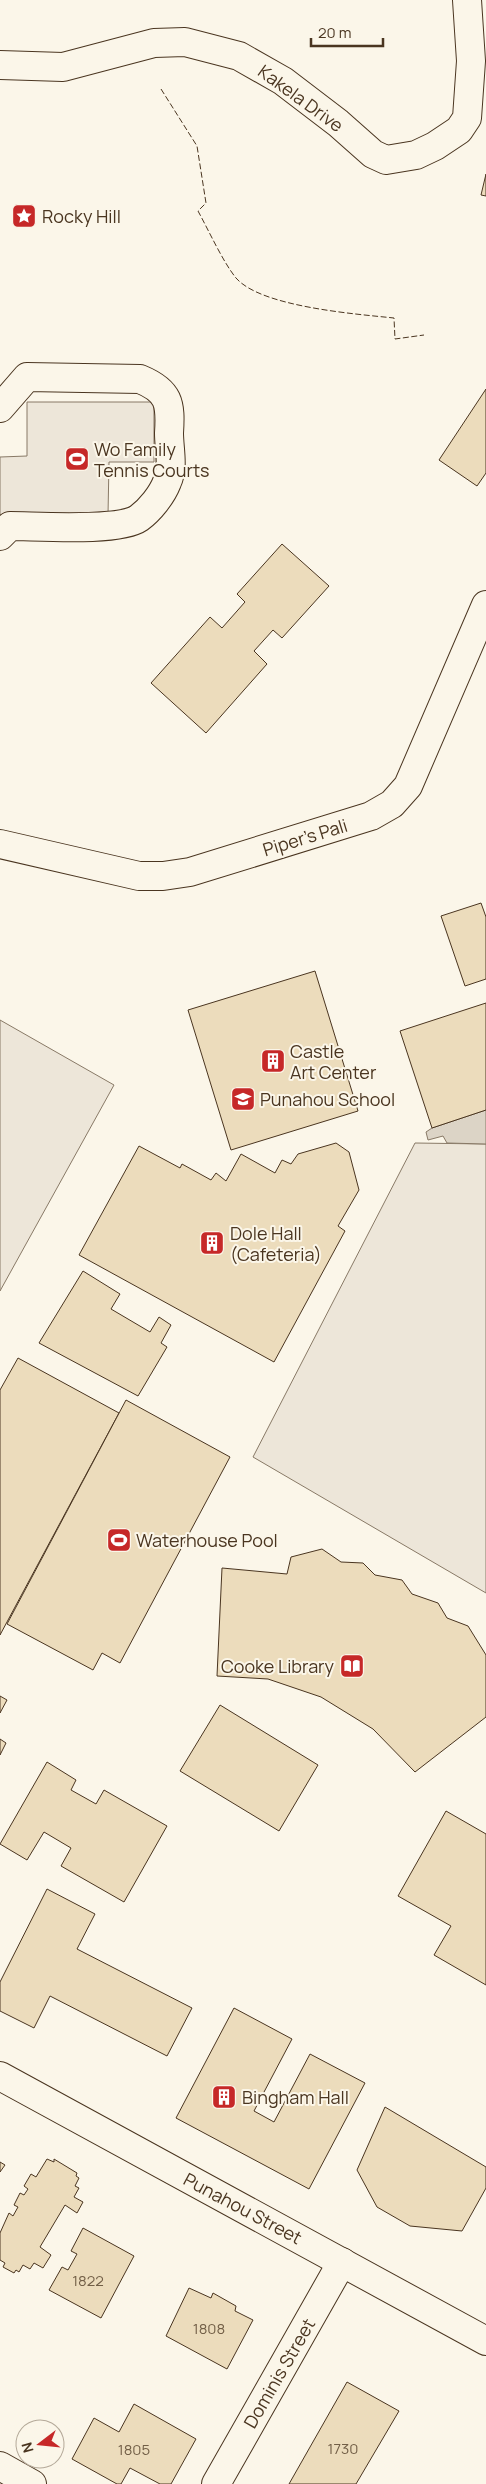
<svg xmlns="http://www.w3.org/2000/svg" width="486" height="2484" viewBox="0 0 486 2484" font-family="Manrope,sans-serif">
<rect width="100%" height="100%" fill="#fbf6e9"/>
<!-- green -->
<g fill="#ede6d9" stroke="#887966">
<path d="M27 402H154V462H109L108 516 0 515V457L27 456Z"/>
<path d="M0 1020 114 1085 0 1291Z"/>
<path d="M415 1143 486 1144V1593L253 1457Z"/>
</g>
<!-- water -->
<path fill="#dcd4c6" stroke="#887966" d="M486 1110V1144L447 1143 443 1136 428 1140 426 1132 432 1128Z"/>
<!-- building -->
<g fill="#ecdcbc" stroke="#4a3520">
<path d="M486 174V196L481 195Z"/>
<path d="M486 389V473L477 486 439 460Z"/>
<path d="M282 544 329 586 282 638 273 630 254 651 267 664 206 733 151 683 210 617 222 628 245 602 237 594Z"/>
<path d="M481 903 486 917V979L465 986 441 916Z"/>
<path d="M315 971 358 1111 231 1150 188 1010Z"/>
<path d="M486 1003V1110L432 1128 400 1031Z"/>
<path d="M336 1143 349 1152 359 1190 338 1226 345 1231 274 1362 79 1255 139 1146 180 1168 182 1164 211 1180 216 1173 226 1181 241 1154 275 1173 282 1160 291 1164 298 1154Z"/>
<path d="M83 1271 120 1294 111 1309 150 1332 159 1317 171 1325 161 1343 167 1347 138 1396 39 1343Z"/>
<path d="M18 1358 119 1413 0 1635V1390Z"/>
<path d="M126 1400 230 1457 120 1663 102 1653 93 1670 7 1624Z"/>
<path d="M322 1549 341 1562 363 1563 375 1575 402 1580 412 1594 438 1603 447 1618 468 1626 486 1655V1717L415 1772 373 1729 321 1697 268 1679 217 1676 222 1568 287 1574 291 1557Z"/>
<path d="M0 1696 7 1700 0 1713Z"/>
<path d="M220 1705 318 1765 279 1831 180 1771Z"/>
<path d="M0 1739 6 1743 0 1755Z"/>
<path d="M47 1762 76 1780 71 1790 96 1804 104 1790 167 1826 124 1902 61 1866 71 1848 44 1832 27 1860 0 1844Z"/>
<path d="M446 1811 486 1834V1985L434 1955 451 1926 398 1896Z"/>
<path d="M47 1889 95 1914 77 1949 192 2008 167 2056 50 1996 34 2028 0 2011V1982Z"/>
<path d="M234 2008 292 2039 254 2111 274 2122 310 2054 365 2083 309 2189 176 2118Z"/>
<path d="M385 2107 486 2167V2188L462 2231 410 2226 377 2207 357 2170Z"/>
<path d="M47 2159 54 2162V2159L77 2173 76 2176 79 2178 75 2186 79 2188 74 2197 83 2202 77 2213 65 2205 40 2247 51 2255 43 2268 34 2263 30 2269 23 2265 19 2272 16 2270 14 2273 3 2267 5 2263 0 2260V2233L9 2213 13 2216 18 2207 14 2205 20 2193 24 2195 28 2189 24 2186 31 2174 36 2177Z"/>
<path d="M0 2162 5 2165 0 2172Z"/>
<path d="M83 2228 134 2256 101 2318 49 2290 62 2267 68 2270 77 2254 71 2251Z"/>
<path d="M189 2288 211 2298 213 2293 236 2306 235 2311 253 2320 227 2369 166 2336Z"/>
<path d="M347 2382 399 2411 356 2484H289Z"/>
<path d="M134 2404 196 2439 171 2484H160L130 2468 121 2484H117L72 2459 94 2418 119 2432Z"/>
</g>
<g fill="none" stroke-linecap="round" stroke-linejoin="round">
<defs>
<g id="minor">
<path d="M0 65 63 67 154 43 185 42 239 56 283 81 338 123 373 154 386 160 416 155 435 146 459 130 467 118 471 61 467 0"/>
<path d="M0 408 27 377 140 379C169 391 171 403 169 433 169 449 174 467 167 482 162 495 150 510 139 518 119 532 37 526 10 526L0 536"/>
<path d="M0 844 139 876H163L190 872 371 816 392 804 408 786 486 605"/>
<path d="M0 2466 32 2484"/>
<path d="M216 2484 342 2262"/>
</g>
<path id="major" d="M0 2076 486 2341"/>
</defs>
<!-- minor casing -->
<use href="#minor" stroke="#4a3520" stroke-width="30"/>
<!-- major casing -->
<use href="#major" stroke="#4a3520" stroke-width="30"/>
<!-- minor -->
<use href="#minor" stroke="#fbf6e9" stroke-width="28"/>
<!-- major -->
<use href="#major" stroke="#fbf6e9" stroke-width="28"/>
<!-- fence -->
<path stroke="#4a3520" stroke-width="1" stroke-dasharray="6 2.5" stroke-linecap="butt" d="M161 89 197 146 206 203 198 211C209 231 223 262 236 278 261 307 356 314 394 318L395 339 424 335"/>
</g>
<!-- icons -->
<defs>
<symbol id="sight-square" viewBox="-11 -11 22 22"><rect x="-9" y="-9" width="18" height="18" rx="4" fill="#c62828" stroke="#fbf6e9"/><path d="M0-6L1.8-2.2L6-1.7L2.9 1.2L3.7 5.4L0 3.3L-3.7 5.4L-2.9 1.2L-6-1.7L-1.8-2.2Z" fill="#fff"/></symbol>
<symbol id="stadium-square" viewBox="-11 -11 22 22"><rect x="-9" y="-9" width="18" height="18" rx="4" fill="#c62828" stroke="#fbf6e9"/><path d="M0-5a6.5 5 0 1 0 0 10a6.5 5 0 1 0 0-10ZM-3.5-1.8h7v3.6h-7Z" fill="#fff"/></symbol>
<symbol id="building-square" viewBox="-11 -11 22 22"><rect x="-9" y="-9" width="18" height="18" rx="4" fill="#c62828" stroke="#fbf6e9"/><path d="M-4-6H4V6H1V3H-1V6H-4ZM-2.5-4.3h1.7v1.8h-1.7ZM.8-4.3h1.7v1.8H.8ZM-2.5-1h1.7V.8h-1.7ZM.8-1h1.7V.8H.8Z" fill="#fff"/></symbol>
<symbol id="school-square" viewBox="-11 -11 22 22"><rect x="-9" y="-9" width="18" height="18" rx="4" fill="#c62828" stroke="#fbf6e9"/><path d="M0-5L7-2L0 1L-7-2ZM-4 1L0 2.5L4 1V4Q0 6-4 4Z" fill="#fff"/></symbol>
<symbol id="library-square" viewBox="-11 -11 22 22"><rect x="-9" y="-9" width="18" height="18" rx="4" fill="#c62828" stroke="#fbf6e9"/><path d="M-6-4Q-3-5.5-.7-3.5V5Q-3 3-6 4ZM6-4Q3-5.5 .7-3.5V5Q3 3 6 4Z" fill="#fff"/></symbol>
</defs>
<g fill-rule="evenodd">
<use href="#sight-square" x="10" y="202" width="28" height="28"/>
<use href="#stadium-square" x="63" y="445" width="28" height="28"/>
<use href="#building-square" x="259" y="1047" width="28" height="28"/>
<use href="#school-square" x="229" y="1085" width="28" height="28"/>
<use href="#building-square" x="198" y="1229" width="28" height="28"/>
<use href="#stadium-square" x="105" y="1526" width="28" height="28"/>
<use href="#library-square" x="338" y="1652" width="28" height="28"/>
<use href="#building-square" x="210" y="2083" width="28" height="28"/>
</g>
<g text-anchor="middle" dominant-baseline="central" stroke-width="4" stroke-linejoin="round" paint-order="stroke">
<!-- number labels -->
<g font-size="15" fill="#725f47">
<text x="88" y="2280">1822</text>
<text x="209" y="2328">1808</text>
<text x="343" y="2448">1730</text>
<text x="134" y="2449">1805</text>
</g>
<!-- street labels -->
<g font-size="18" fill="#4a3520" stroke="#fbf6e9">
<text transform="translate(301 98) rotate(36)">Kakela Drive</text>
<text transform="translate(305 837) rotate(-17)">Piper's Pali</text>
<text transform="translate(243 2208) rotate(28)">Punahou Street</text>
<text transform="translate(279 2373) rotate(-60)">Dominis Street</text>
</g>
<!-- poi labels -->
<g font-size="18" fill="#4a3520" stroke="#fbf6e9" text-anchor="start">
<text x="42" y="216">Rocky Hill</text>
<text x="94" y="449">Wo Family<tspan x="94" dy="21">Tennis Courts</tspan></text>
<text x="290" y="1051">Castle<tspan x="290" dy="21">Art Center</tspan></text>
<text x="260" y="1099">Punahou School</text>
<text x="230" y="1233">Dole Hall<tspan x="230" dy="21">(Cafeteria)</tspan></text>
<text x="136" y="1540">Waterhouse Pool</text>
<text x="334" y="1666" text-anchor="end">Cooke Library</text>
<text x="242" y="2097">Bingham Hall</text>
</g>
</g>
<!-- north arrow -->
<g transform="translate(40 2444) rotate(254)"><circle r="24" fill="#fbf6e9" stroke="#b4a999"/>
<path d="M0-4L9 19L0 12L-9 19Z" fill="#c62828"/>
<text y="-8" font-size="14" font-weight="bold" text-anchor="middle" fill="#4a3520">N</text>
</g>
<!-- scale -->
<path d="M311 38v8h72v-8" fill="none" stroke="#4a3520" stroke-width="2.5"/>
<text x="318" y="38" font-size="15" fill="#4a3520" stroke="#fbf6e9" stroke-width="4" paint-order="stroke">20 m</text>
</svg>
